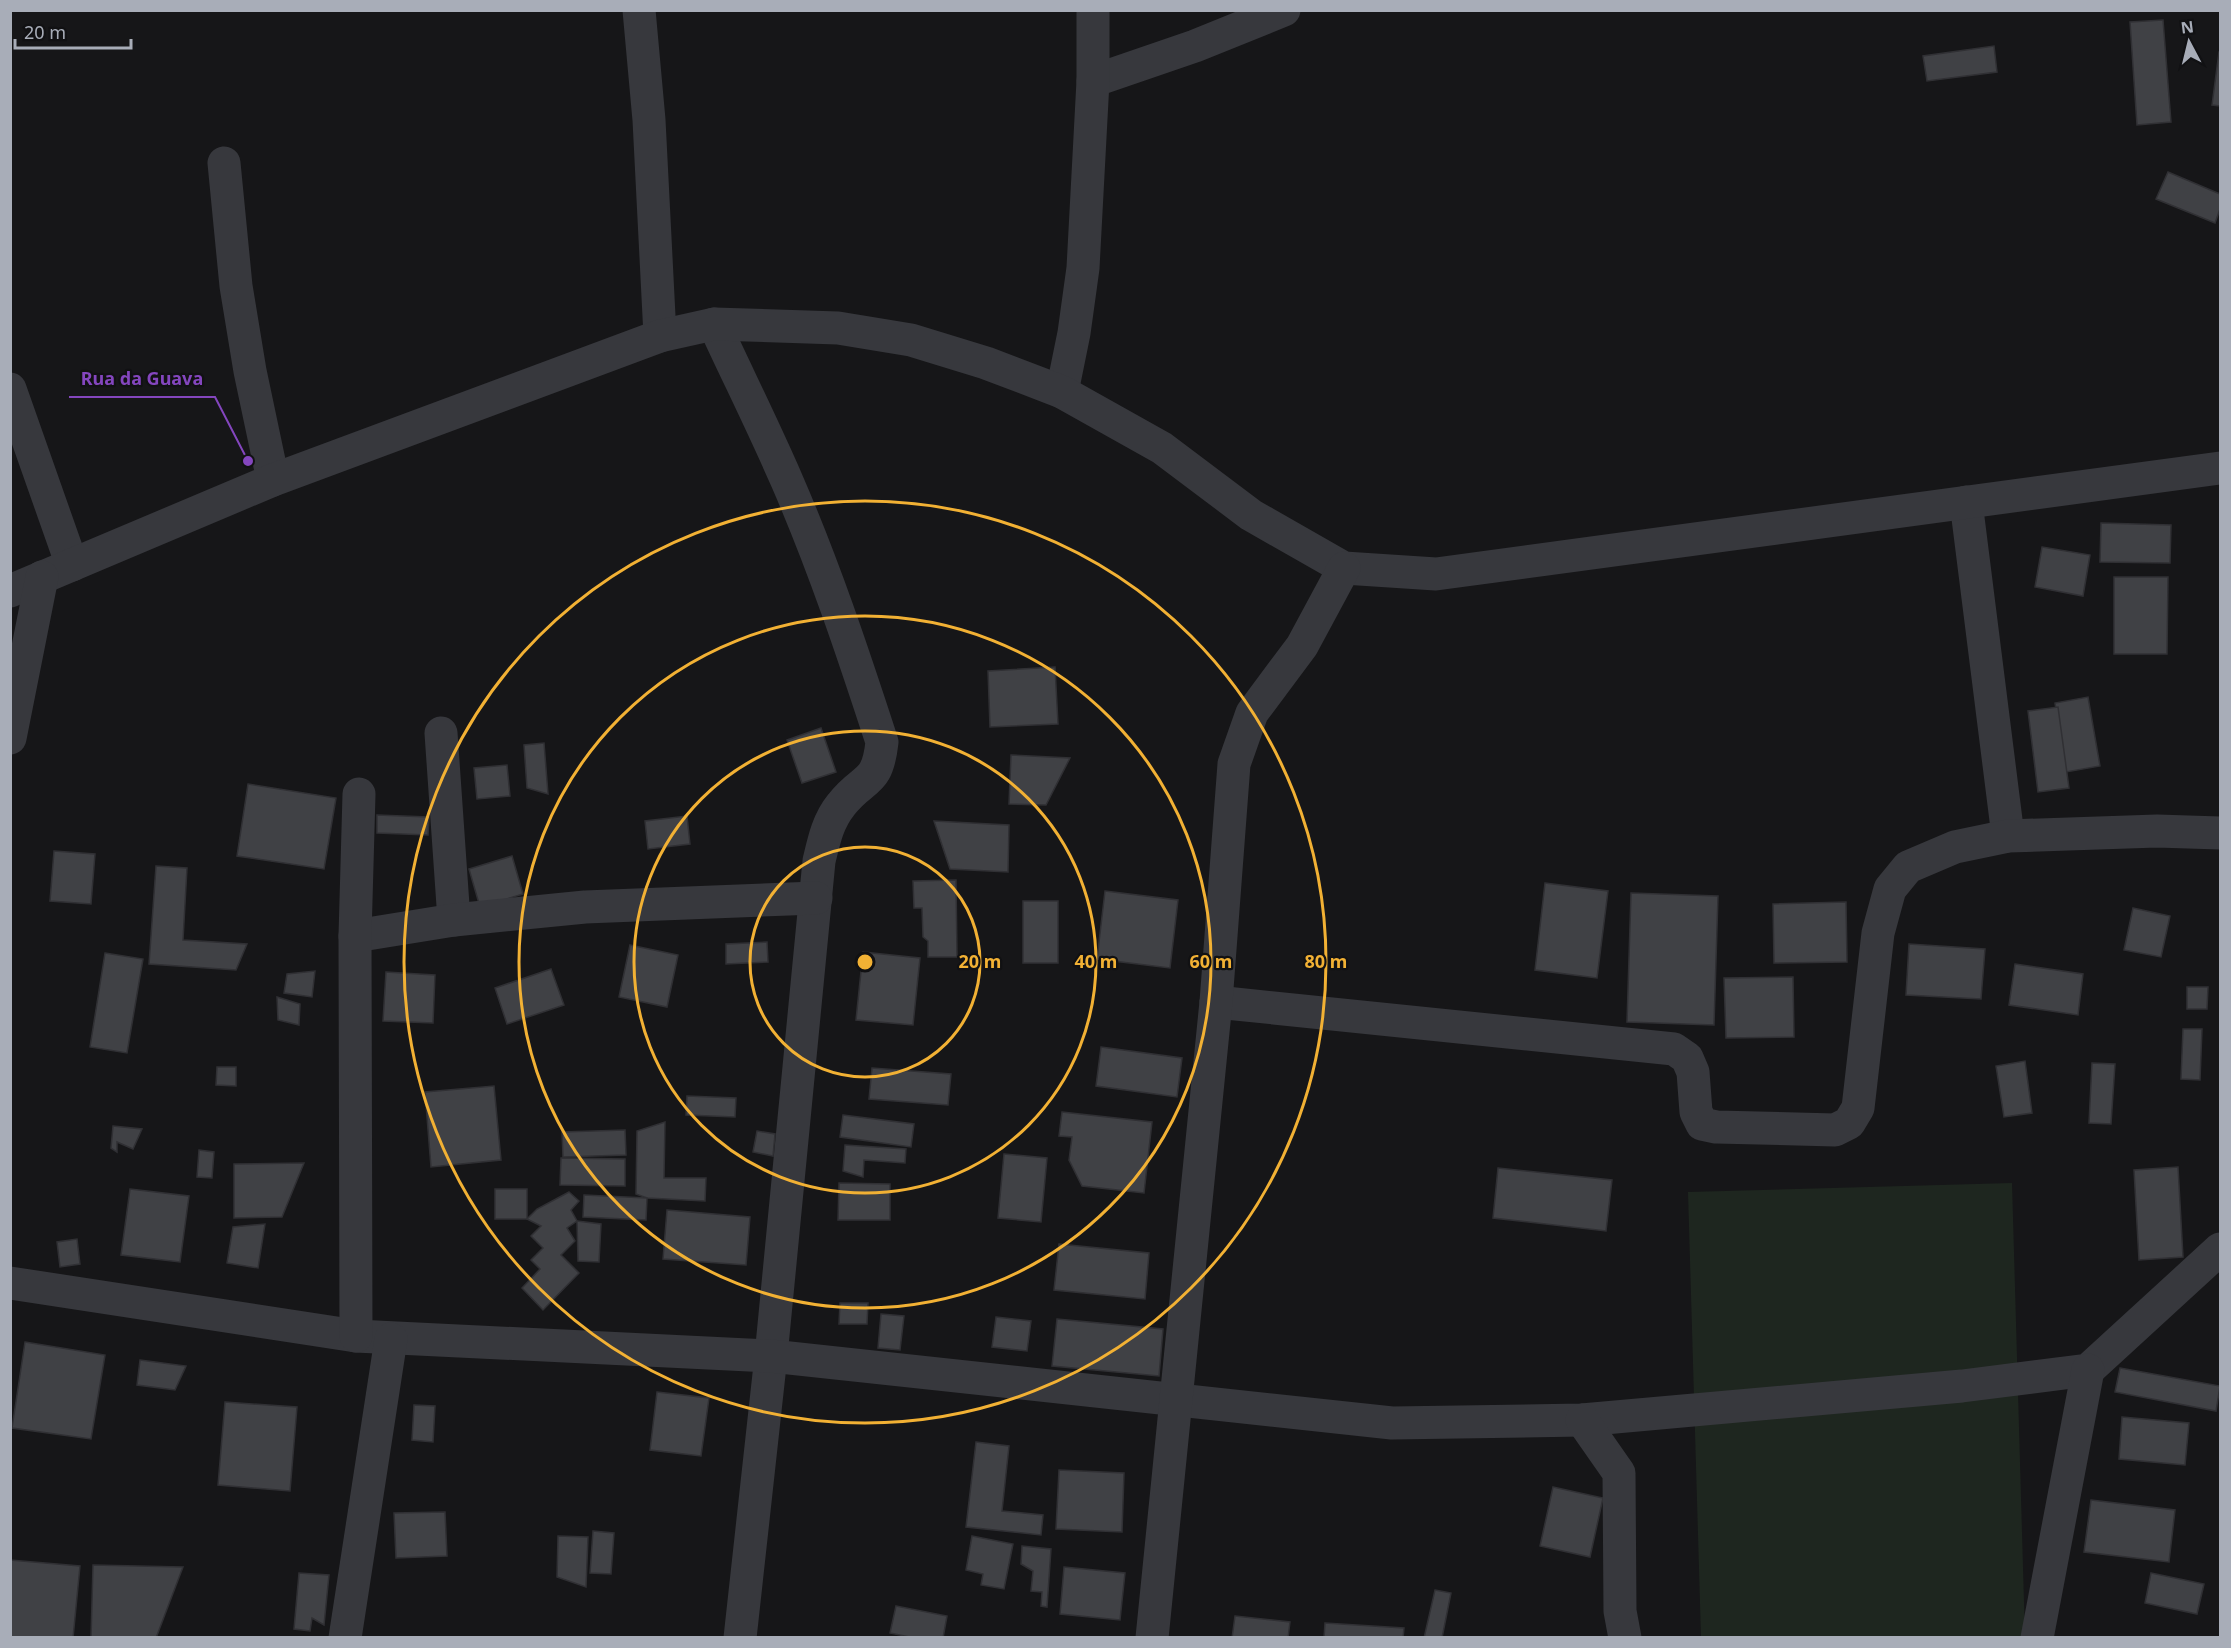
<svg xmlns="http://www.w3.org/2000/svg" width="2231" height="1648" viewBox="0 0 2231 1648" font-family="'Noto Sans',sans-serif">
<rect width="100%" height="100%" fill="#161618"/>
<!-- green -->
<path fill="#1e261f" d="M2012 1183 2025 1637H1701L1688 1192Z"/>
<!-- building -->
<g fill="#404145" stroke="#303034" stroke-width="1.5">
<path d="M2163 20 2171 122 2137 125 2130 22Z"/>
<path d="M1994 46 1997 72 1927 81 1923 56Z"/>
<path d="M2219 52H2220V106L2212 105Z"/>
<path d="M2168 172 2220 194V209L2215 223 2156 199Z"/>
<path d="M2101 523 2171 525 2170 563 2100 562Z"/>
<path d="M2042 547 2090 555 2083 596 2035 587Z"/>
<path d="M2114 577H2168L2167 654H2114Z"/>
<path d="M1055 667 1058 724 990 727 988 671Z"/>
<path d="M2088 697 2100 766 2066 772 2055 703Z"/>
<path d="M2058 707 2069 788 2038 792 2028 711Z"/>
<path d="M821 728 836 772 802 783 787 740Z"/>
<path d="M544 743 548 794 527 788 524 745Z"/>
<path d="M1011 755 1070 758 1046 805 1009 804Z"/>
<path d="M507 765 510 796 477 799 474 768Z"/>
<path d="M248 784 336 798 324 869 237 856Z"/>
<path d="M377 815 429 817 428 835 377 833Z"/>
<path d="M687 816 690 844 648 849 645 821Z"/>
<path d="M934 821 1009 825 1008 872 950 869Z"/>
<path d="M54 851 95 854 91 904 50 901Z"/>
<path d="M512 856 523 894 480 907 469 869Z"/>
<path d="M156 866 187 868 183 940 247 944 236 970 149 964Z"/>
<path d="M956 880 957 957H928V941L923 937 922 908H914L913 881Z"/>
<path d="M1545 883 1608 891 1597 978 1535 970Z"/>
<path d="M1105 891 1178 900 1170 968 1097 959Z"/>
<path d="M1631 893 1718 896 1714 1025 1627 1022Z"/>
<rect x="1023" y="901" width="35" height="62"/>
<path d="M1846 902 1847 962 1774 963 1773 904Z"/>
<path d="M2133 908 2170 916 2161 957 2124 950Z"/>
<path d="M767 942 768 962 726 964V944Z"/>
<path d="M1909 944 1985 949 1981 999 1906 995Z"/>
<path d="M630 945 678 955 667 1007 619 997Z"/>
<path d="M863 952 920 958 913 1025 856 1020Z"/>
<path d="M105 953 143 959 127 1053 90 1047Z"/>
<path d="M2015 964 2083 974 2078 1015 2009 1005Z"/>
<path d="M551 969 564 1005 507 1024 495 988Z"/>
<path d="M315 971 312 997 284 993 287 974Z"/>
<path d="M386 972 435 975 433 1023 383 1021Z"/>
<path d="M1793 977 1794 1037 1726 1038 1724 978Z"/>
<path d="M2187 987H2208L2207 1009H2187Z"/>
<path d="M277 997 300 1004 299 1025 278 1020Z"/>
<path d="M2183 1029H2202L2200 1080 2181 1079Z"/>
<path d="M1101 1047 1182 1058 1177 1097 1096 1086Z"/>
<path d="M2025 1061 2032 1113 2004 1117 1996 1066Z"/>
<path d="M2092 1063 2115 1064 2111 1124 2089 1123Z"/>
<path d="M217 1067H236V1086L216 1085Z"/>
<path d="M872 1068 951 1074 948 1105 869 1099Z"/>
<path d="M494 1086 501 1160 431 1167 425 1092Z"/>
<path d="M687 1096 736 1098 735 1117 686 1115Z"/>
<path d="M1062 1112 1152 1122 1144 1193 1082 1186 1069 1160 1072 1137 1059 1136Z"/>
<path d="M843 1115 914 1124 911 1147 840 1137Z"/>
<path d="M665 1122 664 1178H706L705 1201 647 1198 636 1194 637 1131Z"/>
<path d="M113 1126 142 1129 133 1149 117 1142V1152L111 1148Z"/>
<path d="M625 1130 626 1155 563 1157 562 1132Z"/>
<path d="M757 1131 775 1134 773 1156 753 1152Z"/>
<path d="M845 1145 906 1149 905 1163 864 1160 863 1177 843 1171Z"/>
<path d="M199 1150 214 1152 212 1178 197 1177Z"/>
<path d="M1004 1154 1047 1158 1041 1222 998 1218Z"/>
<path d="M561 1158 625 1159V1186L560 1185Z"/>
<path d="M304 1163 282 1217 234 1218V1164Z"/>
<path d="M2178 1167 2183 1257 2139 1260 2134 1170Z"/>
<path d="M1498 1168 1612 1180 1606 1231 1493 1218Z"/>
<path d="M839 1183 890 1184V1220H838Z"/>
<path d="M130 1189 189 1196 180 1262 121 1255Z"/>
<rect x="495" y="1189" width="32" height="30"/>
<path d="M569 1192 579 1201 571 1210 577 1221 567 1228 575 1241 561 1255 579 1273 543 1310 522 1288 540 1269 531 1260 543 1248 531 1236 541 1226 527 1219 537 1209Z"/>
<path d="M584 1195 647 1198 646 1220 583 1217Z"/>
<path d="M667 1210 750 1217 746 1265 663 1259Z"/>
<path d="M577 1221 601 1224 599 1262 578 1261Z"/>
<path d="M265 1224 258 1268 227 1263 233 1227Z"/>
<path d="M77 1239 80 1264 60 1267 57 1242Z"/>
<path d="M1059 1244 1149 1253 1145 1299 1054 1290Z"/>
<path d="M840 1303H868L867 1324H839Z"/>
<path d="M881 1314 904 1316 900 1350 878 1348Z"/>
<path d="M996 1317 1031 1321 1027 1351 992 1347Z"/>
<path d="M1057 1319 1163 1329 1159 1376 1052 1366Z"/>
<path d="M25 1342 105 1355 91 1439 12 1428Z"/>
<path d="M140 1360 186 1366 175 1390 137 1385Z"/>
<path d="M2120 1368 2220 1386 2216 1411 2115 1392Z"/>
<path d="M657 1392 709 1398 701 1456 650 1450Z"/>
<path d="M225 1402 297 1407 290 1491 218 1485Z"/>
<path d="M414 1405 435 1406 433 1442 412 1440Z"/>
<path d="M2122 1417 2189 1423 2185 1465 2119 1459Z"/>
<path d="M976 1442 1009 1446 1002 1511 1043 1515 1041 1535 966 1527Z"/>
<path d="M1059 1470 1124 1473 1122 1532 1056 1529Z"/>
<path d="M1553 1487 1603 1498 1590 1557 1540 1546Z"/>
<path d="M2091 1500 2175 1510 2169 1562 2084 1552Z"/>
<path d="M445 1512 447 1556 396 1558 394 1513Z"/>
<path d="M593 1531 614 1533 611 1574 590 1573Z"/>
<path d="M558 1536 588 1537 586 1587 557 1577Z"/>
<path d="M972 1536 1013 1544 1004 1589 981 1585 983 1574 966 1570Z"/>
<path d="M1022 1546 1051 1549 1047 1607 1041 1606 1042 1592 1031 1591 1033 1571 1021 1564Z"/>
<path d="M10 1560 80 1566 73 1638H10Z"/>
<path d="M93 1565 183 1567 156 1638H91Z"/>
<path d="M1064 1567 1125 1573 1120 1620 1060 1614Z"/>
<path d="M299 1573 329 1575 324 1625 312 1618 310 1631 294 1629Z"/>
<path d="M2151 1573 2204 1584 2197 1614 2145 1603Z"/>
<path d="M1435 1590 1451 1593 1442 1638H1424Z"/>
<path d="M896 1606 947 1616 943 1638H914L890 1633Z"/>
<path d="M1235 1616 1290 1622 1288 1638H1232Z"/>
<path d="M1325 1623 1404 1628 1403 1638H1324Z"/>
</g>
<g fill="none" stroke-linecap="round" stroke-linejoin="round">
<!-- minor -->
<g stroke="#37383d" stroke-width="33">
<path d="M639 10 649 120 660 336"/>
<path d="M1093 81 1195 46 1284 10"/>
<path d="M224 163 236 286 250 371 273 480"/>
<path d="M714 324C738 376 764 428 787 481 824 566 853 653 882 742 877 787 864 775 841 805 828 821 824 840 819 861L771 1356 740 1638"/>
<path d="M10 389 72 565"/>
<path d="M1062 392 1074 333 1083 268 1093 81V10"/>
<path d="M1966 502 2008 836"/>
<path d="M10 591 273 480 660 336 714 324 838 328 911 340 986 363 1062 392 1162 448 1251 515 1344 568 1436 574 2220 468"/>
<path d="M441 733 454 920"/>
<path d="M10 738 42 577"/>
<path d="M355 936 454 920 585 907 816 898"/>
<path d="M1216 1002 1674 1049 1687 1058 1693 1072 1696 1112 1702 1124 1716 1127 1835 1130 1849 1123 1858 1108 1878 933 1890 889 1908 867 1955 847 2008 836 2157 831 2220 833"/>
<path d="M10 1283 356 1336 771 1356 1392 1423 1582 1420 1962 1386 2088 1370 2220 1249"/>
<path d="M356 1336 355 936 359 794"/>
<path d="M1582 1420 1619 1473 1620 1611 1625 1638"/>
<path d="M345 1638 391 1339"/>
<path d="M1152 1638 1216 1002 1234 764 1252 713 1302 646 1344 568"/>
<path d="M2037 1638 2088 1370"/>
</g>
</g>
<!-- distance rings -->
<g fill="none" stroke="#f2b134" stroke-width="3">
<circle cx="865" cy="962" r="115"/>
<circle cx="865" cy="962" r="231"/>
<circle cx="865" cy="962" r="346"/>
<circle cx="865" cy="962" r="461"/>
</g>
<circle cx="865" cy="962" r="9" fill="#f2b134" stroke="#111113" stroke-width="3"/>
<g font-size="18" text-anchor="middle" font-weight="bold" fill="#f2b134" stroke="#111113" stroke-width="4.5" stroke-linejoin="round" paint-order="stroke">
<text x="980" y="968">20 m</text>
<text x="1096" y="968">40 m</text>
<text x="1211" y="968">60 m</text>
<text x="1326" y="968">80 m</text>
</g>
<!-- callouts -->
<path fill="none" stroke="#8446be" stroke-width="2" d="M248 461L215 397H69"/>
<circle fill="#8446be" stroke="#111113" stroke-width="2" cx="248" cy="461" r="6"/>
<g font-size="18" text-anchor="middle" font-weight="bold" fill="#8446be" stroke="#111113" stroke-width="4.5" stroke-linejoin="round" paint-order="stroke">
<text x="142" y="385">Rua da Guava</text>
</g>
<!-- border -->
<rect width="2231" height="1648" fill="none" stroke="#a8adb8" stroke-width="24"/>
<!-- north arrow -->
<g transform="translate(2189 42) rotate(353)" stroke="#111113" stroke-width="4.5" paint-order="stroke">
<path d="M0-4.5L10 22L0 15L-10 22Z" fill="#a8adb8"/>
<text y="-9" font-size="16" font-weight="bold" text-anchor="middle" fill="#a8adb8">N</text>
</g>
<!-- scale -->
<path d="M15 39v9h116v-9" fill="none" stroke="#a8adb8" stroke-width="3"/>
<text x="24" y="39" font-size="18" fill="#a8adb8" stroke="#111113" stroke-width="4.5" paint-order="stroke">20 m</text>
</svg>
